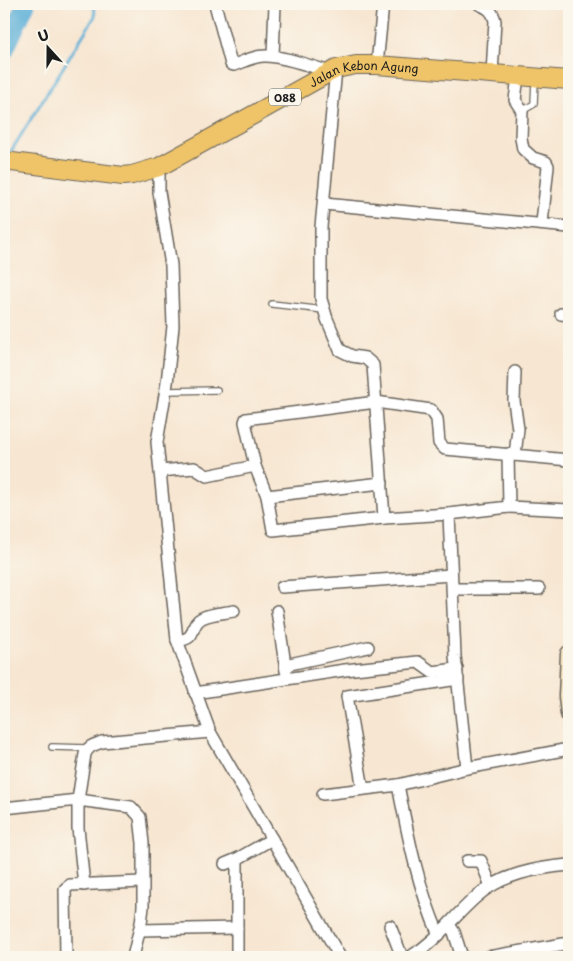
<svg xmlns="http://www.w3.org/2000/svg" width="573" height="961" viewBox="0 0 573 961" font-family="'Playpen Sans',sans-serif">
<rect width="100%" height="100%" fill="#fbf7ec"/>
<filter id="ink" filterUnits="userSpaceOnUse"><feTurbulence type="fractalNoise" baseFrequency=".02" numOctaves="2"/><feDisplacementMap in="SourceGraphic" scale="10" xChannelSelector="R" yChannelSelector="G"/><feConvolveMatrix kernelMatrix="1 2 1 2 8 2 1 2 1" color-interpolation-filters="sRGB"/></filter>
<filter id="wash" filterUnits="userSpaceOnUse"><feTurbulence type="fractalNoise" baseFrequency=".0096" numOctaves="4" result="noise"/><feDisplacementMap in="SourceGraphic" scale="20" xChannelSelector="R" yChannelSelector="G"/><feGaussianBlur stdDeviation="1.12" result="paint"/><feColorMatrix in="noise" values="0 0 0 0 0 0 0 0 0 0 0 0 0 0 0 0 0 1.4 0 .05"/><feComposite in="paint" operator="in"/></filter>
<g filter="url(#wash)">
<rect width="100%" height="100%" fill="#f7e6d1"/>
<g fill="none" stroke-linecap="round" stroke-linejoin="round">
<!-- stream -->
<path stroke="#5aafd7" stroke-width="3" d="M8 156 95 16 94 4"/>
<!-- river -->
<path stroke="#5aafd7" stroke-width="19" d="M4 51 26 4"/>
</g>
</g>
<g filter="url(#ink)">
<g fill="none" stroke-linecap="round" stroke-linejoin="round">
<defs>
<g id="lane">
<path d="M522 111 534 104 535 80"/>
<path d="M272 304 324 310"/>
<path d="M166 391 217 390"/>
<path d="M52 747 87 748"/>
</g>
<g id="street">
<path d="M215 4 231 64 234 65C243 62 254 56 264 56 281 55 313 67 330 72"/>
<path d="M479 4C488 8 493 11 495 21L492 74"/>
<path d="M273 56 275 4"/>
<path d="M377 65 383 4"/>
<path d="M518 76 515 100 522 111 521 138 523 149 533 158 546 162 548 166 542 223"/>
<path d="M159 167V192L171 265 173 326 167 383 157 442 177 640 210 732 340 957"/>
<path d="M324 204 569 227"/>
<path d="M561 314 569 315"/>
<path d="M515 372 514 401 518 429 515 455"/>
<path d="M160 471 194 468 207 476 255 466"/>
<path d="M267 496 382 483"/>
<path d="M509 507 569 510"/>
<path d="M449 514 509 507 508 454"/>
<path d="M384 518 273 530 267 496 255 466 245 422 246 419 376 402 431 410 437 419 439 443 445 449 569 460"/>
<path d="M282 587 451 575"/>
<path d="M453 589H539"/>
<path d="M277 611 286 671"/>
<path d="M177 640C199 640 188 625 202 618 211 613 224 613 234 611"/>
<path d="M285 665 368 647"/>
<path d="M195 693 345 670 418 662 432 672 457 669"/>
<path d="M467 768 569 749"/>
<path d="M398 785C408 836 418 888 439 935"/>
<path d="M363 789 347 696 458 679"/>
<path d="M323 794 398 785 467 768 455 656 449 514 384 518 373 365 365 358 352 356 340 350 327 319 321 299V227L336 69"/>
<path d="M4 808 78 800 85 754C88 746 94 745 102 742L210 732"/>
<path d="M237 859V957"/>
<path d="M467 861H481L491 886"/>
<path d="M225 864 237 859 272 839"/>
<path d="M84 885 78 828V800L131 807 140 817 143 843V907L141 923 133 957"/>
<path d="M449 925 454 932 462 957"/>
<path d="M390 926 402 957"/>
<path d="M140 930 237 928"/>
<path d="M66 957 65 889 70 885 142 882"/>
<path d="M410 957C437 941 453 917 476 897 502 874 536 868 569 865"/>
<path d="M488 957 569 943"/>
</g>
<path id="secondary" d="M569 654 567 696 569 714"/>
<g id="primary">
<path id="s1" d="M4 161 123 176 132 175 159 167 336 69 356 65H377L569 80"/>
</g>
</defs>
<!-- lane casing -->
<use href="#lane" stroke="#69635b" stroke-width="8"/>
<!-- street casing -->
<use href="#street" stroke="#69635b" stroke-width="14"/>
<!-- secondary casing -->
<use href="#secondary" stroke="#69635b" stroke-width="19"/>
<!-- primary casing -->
<use href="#primary" stroke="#69635b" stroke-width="20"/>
<!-- lane -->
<use href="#lane" stroke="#fff" stroke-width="5.5"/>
<!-- street -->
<use href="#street" stroke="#fff" stroke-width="11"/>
<!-- secondary -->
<use href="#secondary" stroke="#f9e7c3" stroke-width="16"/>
<!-- primary -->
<use href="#primary" stroke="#efc469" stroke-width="18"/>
</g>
</g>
<g text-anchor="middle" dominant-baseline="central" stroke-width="4" stroke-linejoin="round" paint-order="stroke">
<!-- shield labels -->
<rect fill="#fbf7ec" stroke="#5f5e5a" stroke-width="1" x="269" y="88.5" width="32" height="17" rx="4"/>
<g font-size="11" font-weight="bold" fill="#1c1c1c">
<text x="285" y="97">088</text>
</g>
<!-- street labels -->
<g font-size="12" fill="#1c1c1c" stroke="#fbf7ec">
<text stroke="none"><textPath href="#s1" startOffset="386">Jalan Kebon Agung</textPath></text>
</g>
</g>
<!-- margin -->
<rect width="573" height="961" fill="none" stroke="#fbf7ec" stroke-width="20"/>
<!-- north arrow -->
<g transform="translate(48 48) rotate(339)" stroke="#fbf7ec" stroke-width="4" paint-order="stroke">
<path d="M0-4L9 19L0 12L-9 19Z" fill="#1c1c1c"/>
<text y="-8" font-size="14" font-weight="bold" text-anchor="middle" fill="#1c1c1c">U</text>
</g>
</svg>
